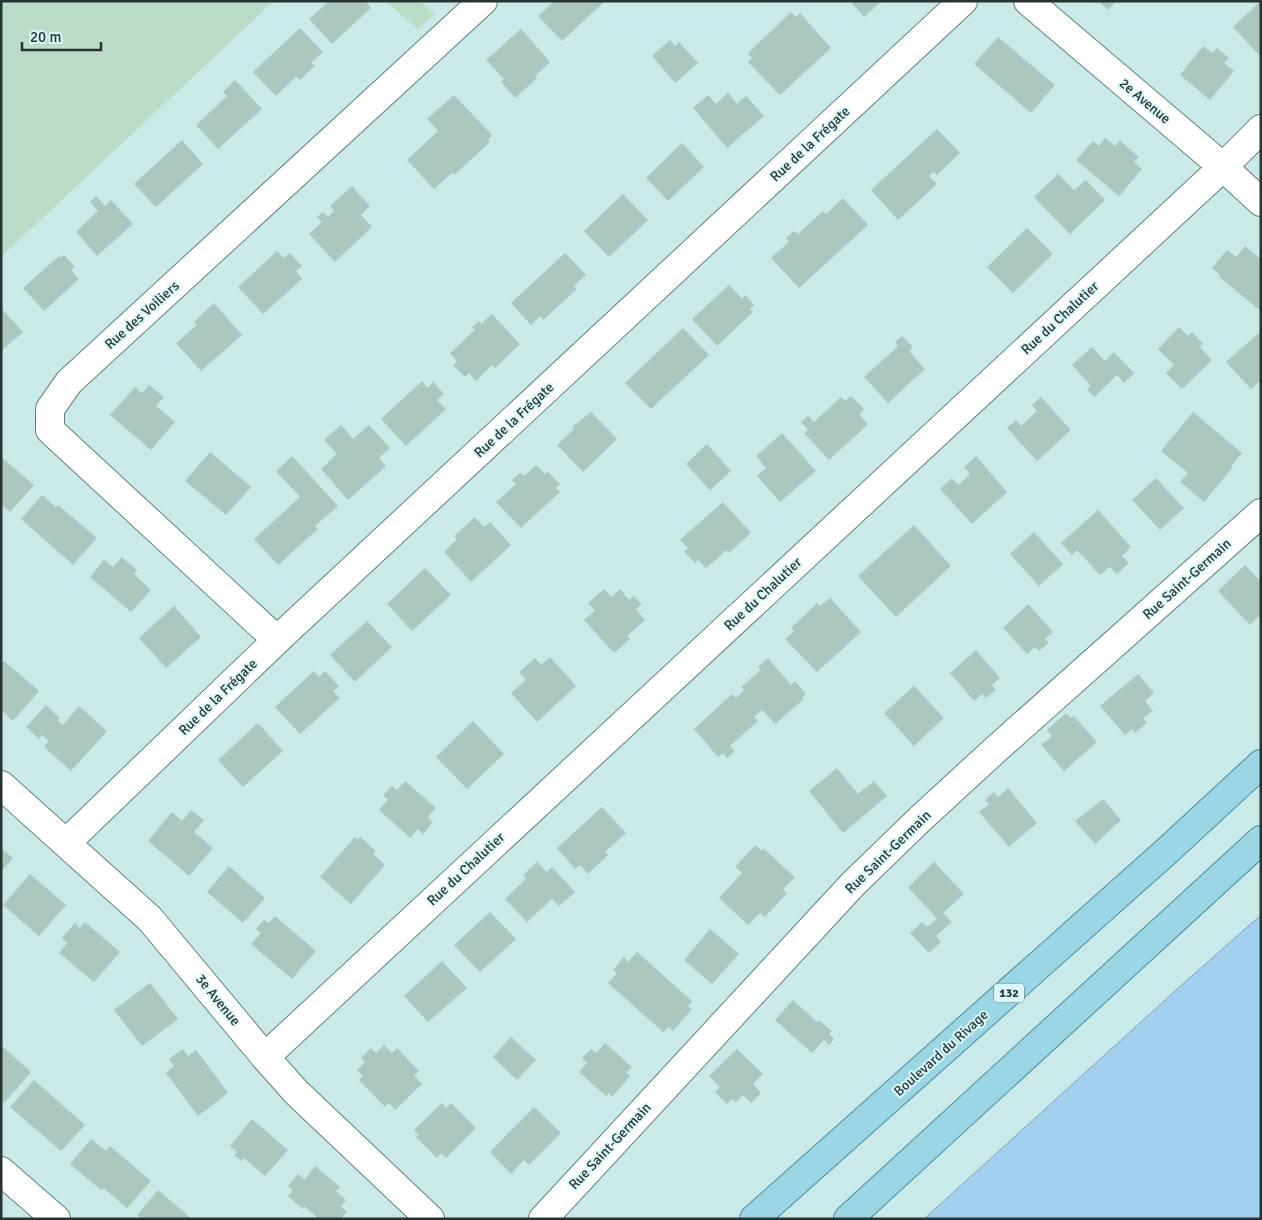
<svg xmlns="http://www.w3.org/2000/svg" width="1262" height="1220" viewBox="0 0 1262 1220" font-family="Signika,sans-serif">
<rect width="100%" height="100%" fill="#caeaea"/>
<!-- green -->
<g fill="#bbddc8">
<path d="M1 1H274L1 257Z"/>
<path d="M385 1H420L435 14 418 29Z"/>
</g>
<!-- water -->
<path fill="#a2d1f0" stroke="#7da2b8" d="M1261 915V1219H924L1185 982Z"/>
<!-- building -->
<g fill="#aac8c0">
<path d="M329 1H365L371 8 332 44 309 19Z"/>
<path d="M554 1H602L604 2 562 41 538 16Z"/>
<path d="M850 1H882L864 17Z"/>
<path d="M1093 1H1116L1108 10 1099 2 1097 4Z"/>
<path d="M1261 1V57L1233 27Z"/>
<path d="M791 12 796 17 800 13 831 48 780 95 748 62 752 58 748 53Z"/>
<path d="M300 28 323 52 311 63 315 66 300 80 296 77 276 96 253 72Z"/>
<path d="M521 29 550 62 535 76 537 78 515 98 501 82 504 79 486 60Z"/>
<path d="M998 37 1055 85 1031 113 974 64Z"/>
<path d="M670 40 675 46 679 42 698 63 675 83 652 56Z"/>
<path d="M1203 46 1212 53 1217 48 1229 58 1224 63 1234 71 1210 100 1180 75Z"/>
<path d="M235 80 262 109 218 149 196 125 227 96 223 92Z"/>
<path d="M728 93 737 104 746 96 764 116 727 148 693 108 708 95 716 104Z"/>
<path d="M454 95 492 135 488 140 490 142 454 175 452 173 434 189 407 160 438 131 427 119Z"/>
<path d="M937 129 960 153 937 175 934 172 929 176 937 184 898 220 871 190Z"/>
<path d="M1105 138 1115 146 1120 141 1139 157 1134 162 1142 169 1119 196 1076 160 1093 141 1099 146Z"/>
<path d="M182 140 203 164 156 207 134 184Z"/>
<path d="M682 143 704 167 668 201 646 178Z"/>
<path d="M1058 174 1074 190 1086 180 1105 200 1070 234 1034 197Z"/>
<path d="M352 186 370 206 361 215 372 227 335 262 309 234 322 222 317 217 323 212 328 217 334 211 330 206Z"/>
<path d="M623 194 648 220 609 257 584 231Z"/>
<path d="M96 196 105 206 111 200 133 224 97 256 76 232 98 211 90 202Z"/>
<path d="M843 198 868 225 799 288 771 258 789 242 786 238 794 231 798 234 823 211 826 214Z"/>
<path d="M1027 228 1053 254 1013 293 987 267Z"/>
<path d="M1245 246 1261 259V311L1219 277 1220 275 1212 268 1227 250 1236 257Z"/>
<path d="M277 251 284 258 290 253 302 266 296 271 302 279 263 314 238 287Z"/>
<path d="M565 253 586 275 574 286 577 289 543 320 540 316 531 325 511 303Z"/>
<path d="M64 255 75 267 71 270 79 279 44 311 23 288 59 256 60 258Z"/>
<path d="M729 285 742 299 745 295 754 305 750 309 753 312 717 346 692 319Z"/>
<path d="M214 303 242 335 201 371 176 343 197 325 194 322Z"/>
<path d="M1 308 23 332 1 351Z"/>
<path d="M492 314 520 344 495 368 492 365 476 381 469 373 465 377 453 365 457 361 450 353 475 330 472 327 479 321 481 324Z"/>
<path d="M1179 327 1188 336 1192 332 1203 344 1200 347 1212 360 1182 389 1166 373 1174 365 1158 349Z"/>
<path d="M683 328 709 355 651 409 625 383Z"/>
<path d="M1261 331V380L1251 389 1226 362Z"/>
<path d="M902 336 913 347 909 351 925 369 888 403 864 377 898 346 895 342Z"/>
<path d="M1092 347 1105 361 1114 352 1134 373 1124 383 1117 375 1094 397 1087 389 1091 386 1072 365Z"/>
<path d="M422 381 427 388 433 382 444 394 437 400 446 409 406 446 381 419Z"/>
<path d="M149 385 164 397 156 406 175 422 151 450 110 415 135 387 142 393Z"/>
<path d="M851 396 864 409 859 414 868 424 829 460 804 433 808 430 801 422 808 416 814 422 841 397 845 401Z"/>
<path d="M1041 397 1071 430 1037 461 1007 428 1016 420 1021 426 1037 411 1032 405Z"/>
<path d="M591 412 617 439 583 472 557 445 574 429 572 427Z"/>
<path d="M1193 412 1242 453 1231 466 1233 467 1204 502 1180 482 1188 473 1161 451Z"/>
<path d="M341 425 353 439 369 425 390 448 379 458 386 466 348 500 321 469 337 454 324 440Z"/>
<path d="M782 433 816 471 780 502 757 476 766 468 756 456Z"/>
<path d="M707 444 731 471 710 490 686 464Z"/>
<path d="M210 452 251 487 226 515 185 481Z"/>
<path d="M292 456 338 506 315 526 318 529 278 565 254 539 300 497 276 471Z"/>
<path d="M976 456 1007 492 972 524 940 489 952 478 958 485 970 474 964 467Z"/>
<path d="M1 457 34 485 10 512 1 504Z"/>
<path d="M536 465 545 474 547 471 560 484 556 488 560 492 521 528 496 502 516 484 512 480 520 473 524 476Z"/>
<path d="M1156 478 1184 508 1160 530 1132 500Z"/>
<path d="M42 495 56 507 58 505 97 538 73 565 21 519Z"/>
<path d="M723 502 751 533 729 553 727 550 706 568 698 560 695 563 684 551 688 548 680 540Z"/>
<path d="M1098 510 1131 547 1122 556 1129 563 1117 574 1110 567 1100 575 1077 550 1072 555 1061 543Z"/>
<path d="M475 517 484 527 490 522 511 545 471 582 444 552 457 539 454 536Z"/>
<path d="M914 525 951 566 896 617 858 576Z"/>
<path d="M1034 532 1063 564 1039 586 1010 554Z"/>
<path d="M122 557 137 570 134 574 151 590 131 612 90 577 104 560 113 567Z"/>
<path d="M1245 565 1261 582V614L1250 625 1218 591Z"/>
<path d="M425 568 451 595 412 631 387 604Z"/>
<path d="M604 589 611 597 620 589 629 600 634 596 642 604 636 609 645 620 627 636 630 639 614 653 584 620 595 611 588 603Z"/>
<path d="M830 598 861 632 817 672 785 639 794 631 791 628 817 603 820 606Z"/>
<path d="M1028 604 1053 632 1045 639 1049 643 1039 651 1035 647 1027 654 1003 628Z"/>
<path d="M174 606 201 637 166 668 139 638Z"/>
<path d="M367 621 392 647 355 682 330 655Z"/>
<path d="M976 650 1000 678 992 685 996 690 986 698 982 694 974 701 950 673Z"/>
<path d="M550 657 576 686 537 722 511 693 526 680 519 672 535 658 541 665Z"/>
<path d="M768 658 791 685 795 681 806 694 802 697 804 699 775 724 762 710 754 717 758 721 730 746 735 751 727 758 723 753 718 757 694 729 732 694 736 698 744 690 741 687 761 670 758 667Z"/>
<path d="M4 661 39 691 13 721 1 710V664Z"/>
<path d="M314 671 319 677 325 671 339 686 333 691 340 698 300 734 275 707Z"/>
<path d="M1138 674 1154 693 1145 701 1153 711 1143 718 1147 723 1135 733 1132 729 1125 735 1100 706Z"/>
<path d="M914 686 944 718 914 746 884 713Z"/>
<path d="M46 705 60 718 57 720 63 725 79 706 107 731 71 771 44 747 49 741 42 735 39 739 26 727Z"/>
<path d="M1066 713 1071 718 1074 716 1097 742 1064 771 1041 745 1052 736 1047 730Z"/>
<path d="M473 721 504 754 467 789 436 757Z"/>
<path d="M258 723 283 751 243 787 218 760Z"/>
<path d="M837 768 858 794 874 781 887 796 843 833 809 791Z"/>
<path d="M405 781 436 808 428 817 433 822 423 834 418 829 410 838 379 810 388 800 383 795 392 786 397 790Z"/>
<path d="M1008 788 1037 823 1009 847 979 812 989 804 985 800 994 792 998 797Z"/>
<path d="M1103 799 1121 820 1095 844 1075 821Z"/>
<path d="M602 807 626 833 605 852 608 855 588 874 580 865 575 869 557 848Z"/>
<path d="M191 810 204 820 194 832 213 848 189 876 148 841 172 812 182 821Z"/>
<path d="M355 837 358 840 360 837 376 851 373 854 385 865 351 904 320 877Z"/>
<path d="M755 845 762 851 764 849 795 877 783 889 787 893 765 917 760 913 748 925 719 898 742 873 735 867Z"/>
<path d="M1 848 13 858 1 872Z"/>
<path d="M537 862 547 872 552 867 575 892 559 906 552 899 527 922 505 899 526 879 523 875Z"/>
<path d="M934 862 964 894 943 913 952 922 936 936 941 942 929 953 910 933 922 922 927 927 937 919 908 887Z"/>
<path d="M229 866 265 898 243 923 207 892Z"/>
<path d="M30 874 66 905 39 936 3 905Z"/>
<path d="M490 912 516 939 480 972 454 945Z"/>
<path d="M275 916 316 951 292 979 251 944 261 933 256 929 264 920 269 923Z"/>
<path d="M85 922 120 952 94 982 59 953 67 943 62 938 75 923 80 928Z"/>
<path d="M710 929 739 954 712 984 684 960Z"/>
<path d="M637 952 692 1001 688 1006 692 1009 673 1031 669 1027 663 1032 608 983 617 973 613 970 624 957 628 962Z"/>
<path d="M442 961 467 988 428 1022 404 996Z"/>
<path d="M150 983 178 1019 142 1046 114 1010Z"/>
<path d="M793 1000 817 1022 819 1020 832 1031 829 1034 834 1039 829 1045 824 1040 812 1053 775 1020Z"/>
<path d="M511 1037 536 1060 517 1080 493 1057Z"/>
<path d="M605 1043 632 1067 626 1073 630 1076 612 1097 609 1093 606 1096 579 1072 587 1063 582 1058 591 1049 596 1053Z"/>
<path d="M1 1045 31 1072 4 1103 1 1100Z"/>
<path d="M384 1045 392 1053 397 1048 419 1071 414 1075 422 1084 395 1110 389 1103 385 1107 359 1080 363 1076 357 1070 365 1062 361 1058 371 1048 376 1053Z"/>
<path d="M183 1049 188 1056 196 1050 228 1093 198 1116 166 1073 174 1066 169 1059Z"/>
<path d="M737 1049 763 1074 753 1084 761 1093 751 1103 743 1095 736 1102 732 1099 727 1104 715 1092 720 1087 709 1076Z"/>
<path d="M34 1080 85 1125 61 1151 10 1107Z"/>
<path d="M442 1103 446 1108 451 1103 476 1128 446 1158 441 1153 437 1158 416 1137 418 1135 414 1130Z"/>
<path d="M534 1107 561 1133 529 1165 524 1160 511 1174 490 1152Z"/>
<path d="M252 1119 288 1150 265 1176 244 1158 241 1161 234 1155 237 1152 230 1146Z"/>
<path d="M91 1139 106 1151 110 1146 151 1181 127 1208 104 1188 101 1190 70 1164Z"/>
<path d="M315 1166 340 1187 336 1191 346 1200 341 1206 347 1212 341 1219H319L304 1206 303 1209 288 1196 293 1190 288 1186 298 1174 305 1179Z"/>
<path d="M158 1190 192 1219H142L137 1215Z"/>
</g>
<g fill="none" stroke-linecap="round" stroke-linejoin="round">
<defs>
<g id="minor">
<path d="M1028 1 1223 167 1261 202"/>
<path d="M277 640 50 430V409L69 382 483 1"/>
<path d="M1 785 150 919 265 1057 296 1092 430 1219"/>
<path d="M67 842 277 640 963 1"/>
<path d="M265 1057 1223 167 1261 129"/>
<path d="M1 1171 56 1219"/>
<path d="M543 1219 853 884 919 820 994 751 1261 513"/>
</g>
<g id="major">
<path d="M754 1219 1168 850 1261 764"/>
<path d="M848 1219 1261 840"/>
</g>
</defs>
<!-- minor casing -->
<use href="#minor" stroke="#638080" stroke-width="30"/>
<!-- major casing -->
<use href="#major" stroke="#488c9c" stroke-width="30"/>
<!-- minor -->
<use href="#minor" stroke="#fff" stroke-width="28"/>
<!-- major -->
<use href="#major" stroke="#9bd6e5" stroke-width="28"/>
</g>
<g text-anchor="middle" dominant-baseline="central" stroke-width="4" stroke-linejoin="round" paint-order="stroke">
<!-- shield labels -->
<rect fill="#d7f7f8" stroke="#5c6e6f" stroke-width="1" x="994" y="983.5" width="30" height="19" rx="4"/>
<g font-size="12" font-weight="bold" fill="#283434">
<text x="1009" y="993">132</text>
</g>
<!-- street labels -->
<g font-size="14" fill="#283434" stroke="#d7f7f8">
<text transform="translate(1145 101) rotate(40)">2e Avenue</text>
<text transform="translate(810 144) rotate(-43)">Rue de la Frégate</text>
<text transform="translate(142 315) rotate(-42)">Rue des Voiliers</text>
<text transform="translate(1060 318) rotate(-43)">Rue du Chalutier</text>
<text transform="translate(514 420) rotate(-43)">Rue de la Frégate</text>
<text transform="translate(1187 579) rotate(-42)">Rue Saint-Germain</text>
<text transform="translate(763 594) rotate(-43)">Rue du Chalutier</text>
<text transform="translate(218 697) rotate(-44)">Rue de la Frégate</text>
<text transform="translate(888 852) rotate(-44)">Rue Saint-Germain</text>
<text transform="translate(466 869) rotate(-43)">Rue du Chalutier</text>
<text transform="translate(218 1000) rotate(51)">3e Avenue</text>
<text transform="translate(941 1053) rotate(-42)">Boulevard du Rivage</text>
<text transform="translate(610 1146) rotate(-47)">Rue Saint-Germain</text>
</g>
</g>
<!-- border -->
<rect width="1262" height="1220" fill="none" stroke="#283434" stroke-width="5"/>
<!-- scale -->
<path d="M22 42v8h79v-8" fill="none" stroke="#283434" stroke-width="2.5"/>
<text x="30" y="42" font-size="15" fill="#283434" stroke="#d7f7f8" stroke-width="4" paint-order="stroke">20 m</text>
</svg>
